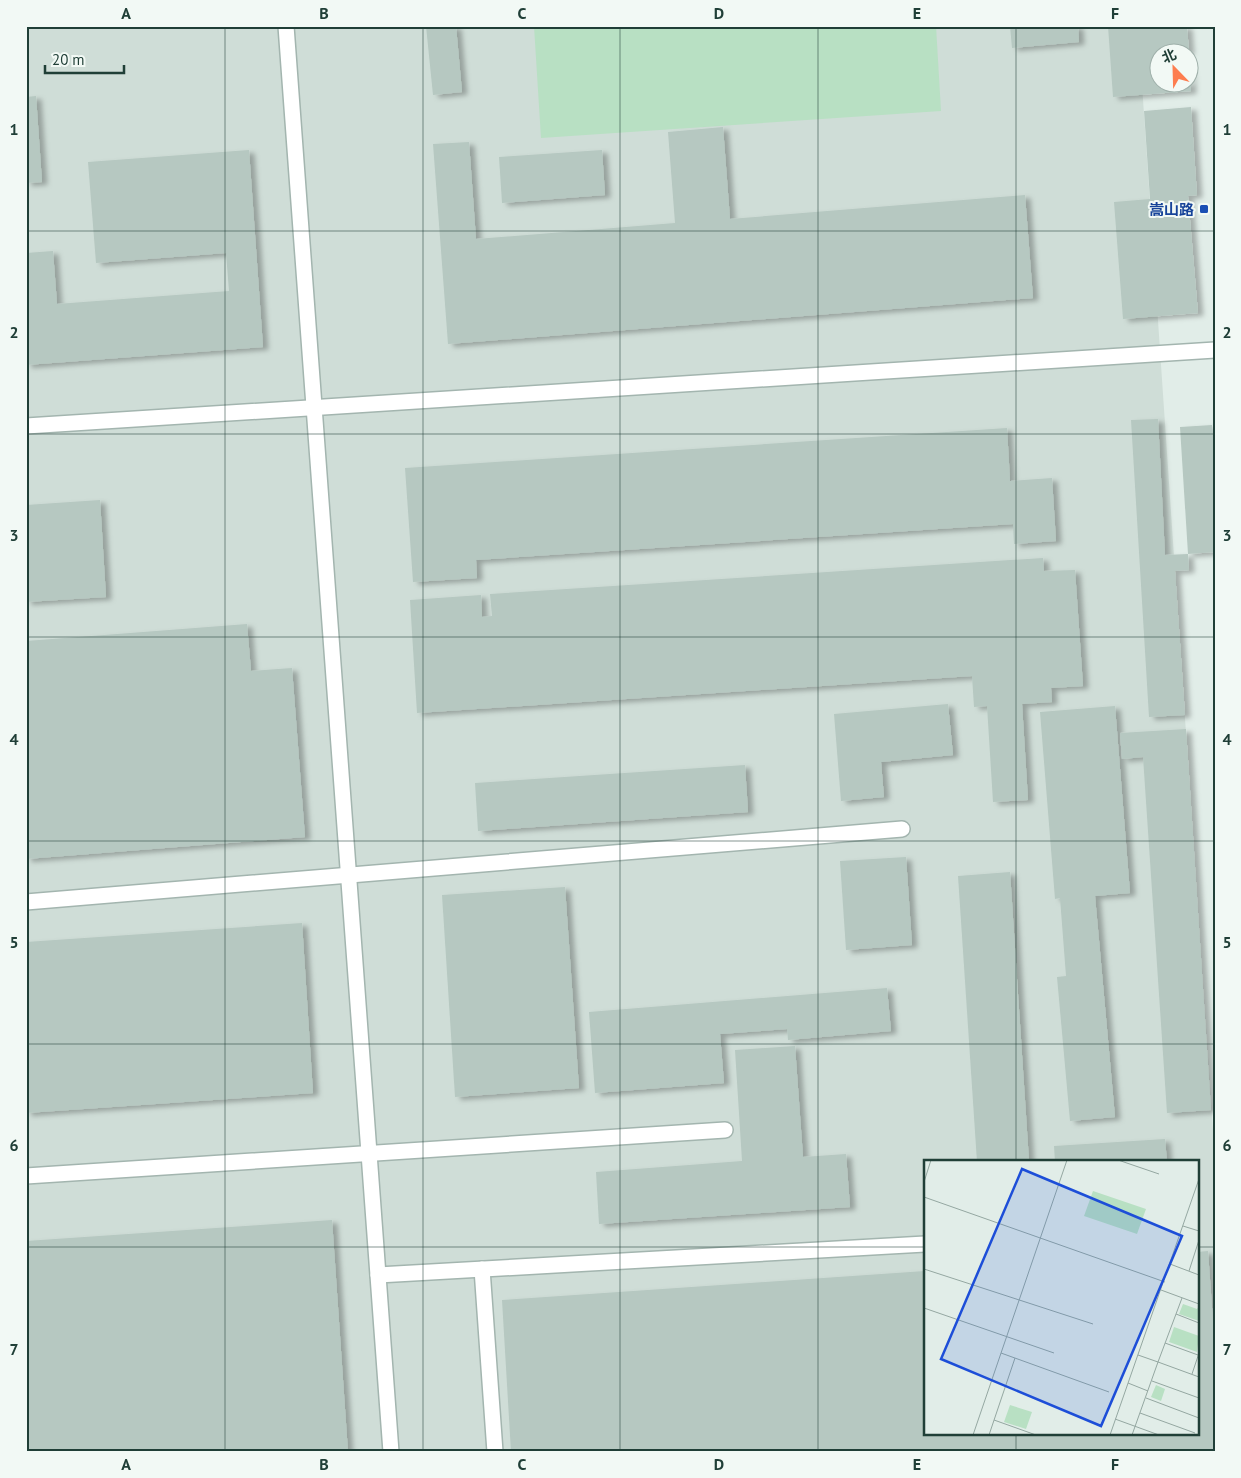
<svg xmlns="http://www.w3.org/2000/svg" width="1241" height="1478" viewBox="0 0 1241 1478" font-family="'PT Sans','Noto Sans SC',sans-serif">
<defs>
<filter id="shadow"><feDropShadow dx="5.5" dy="3" stdDeviation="2.5" flood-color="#0004"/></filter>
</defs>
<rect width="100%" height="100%" fill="#e1ede8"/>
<!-- built -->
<path fill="#cfddd7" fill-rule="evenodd" d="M26 26H1138L1215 1160V1452H26ZM925 1162H1197V1434H925Z"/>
<!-- green -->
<path fill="#b8e0c3" d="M534 26H936L941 111 541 138Z"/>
<!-- building -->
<g fill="#b6c8c1" filter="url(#shadow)">
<path d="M426 26H456L462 92 433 95Z"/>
<path d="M1010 26H1078L1079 42 1012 48Z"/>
<path d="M1108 26H1187L1189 52H1158V82H1188V70H1190L1191 91 1113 97Z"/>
<path d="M36 96 42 182 26 183V97Z"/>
<path d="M1191 107 1197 195 1188 196 1198 313 1123 319 1114 202 1150 199 1144 111Z"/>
<path d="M723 127 730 219 1025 195 1033 298 448 344 433 144 469 142 476 239 675 223 668 132Z"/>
<path d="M249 150 263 347 26 365V253L53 251 57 304 229 291 226 253 96 263 88 162Z"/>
<path d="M602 150 605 195 502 203 499 157Z"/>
<path d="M1158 419 1165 555 1188 554 1189 570 1175 571 1185 715 1149 717 1131 420Z"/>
<path d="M1212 425 1215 460V552L1188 554 1180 427Z"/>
<path d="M1007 428 1010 481 1052 478 1056 541 1014 544 1013 524 476 560 477 578 413 582 405 468Z"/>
<path d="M100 500 106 597 26 602V505Z"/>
<path d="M1043 558 1044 571 1075 570 1083 686 1051 688 1052 702 1022 704 1028 800 993 802 987 706 974 707 972 676 417 713 410 600 481 595 482 617 492 616 490 594Z"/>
<path d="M247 624 251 671 292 668 305 837 26 859V641Z"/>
<path d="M948 704 953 755 881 762 884 797 841 801 834 714Z"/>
<path d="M1115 706 1130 893 1095 896 1115 1117 1070 1121 1057 977 1066 976 1060 898 1055 899 1040 712Z"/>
<path d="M1186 729 1211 1110 1167 1113 1143 757 1122 759 1120 733Z"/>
<path d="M745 765 748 812 478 831 475 783Z"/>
<path d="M906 857 912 945 846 950 840 861Z"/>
<path d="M1010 872 1029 1161 977 1162 958 876Z"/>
<path d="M565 887 579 1088 455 1097 442 895Z"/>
<path d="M302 923 313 1093 26 1113V942Z"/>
<path d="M887 988 891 1031 788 1040 787 1029 720 1034 724 1083 595 1093 589 1012Z"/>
<path d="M795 1046 803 1157 846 1154 850 1207 599 1224 596 1172 742 1161 735 1050Z"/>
<path d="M1165 1139 1167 1162H1055L1054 1146Z"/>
<path d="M332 1220 348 1452H26V1241Z"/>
<path d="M1208 1251 1215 1350V1452H511L502 1300 925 1271V1434H1197V1252Z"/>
</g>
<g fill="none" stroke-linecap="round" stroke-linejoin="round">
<defs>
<g id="minor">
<path d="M286 26 391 1452"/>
<path d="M26 426 1215 350"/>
<path d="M26 902 902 829"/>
<path d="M26 1176 725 1130"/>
<path d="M482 1269 495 1452"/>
<path d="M378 1275 925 1244"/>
</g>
</defs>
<!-- minor casing -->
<use href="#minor" stroke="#a3b5af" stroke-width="18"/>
<!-- minor -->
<use href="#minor" stroke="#fff" stroke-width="15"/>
</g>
<!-- grid -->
<path fill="none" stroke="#203f37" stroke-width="1" stroke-opacity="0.55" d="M225 26V1452M423 26V1452M620 26V1452M818 26V1452M1016 26V1162M26 231H1215M26 434H1215M26 637H1215M26 841H1215M26 1044H1215M26 1247H925M1197 1247H1215M1016 1434V1452"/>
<!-- markers -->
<rect fill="#1a4fb4" stroke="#f2f9f5" stroke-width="2" x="1199" y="204" width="10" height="10" rx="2.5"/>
<g text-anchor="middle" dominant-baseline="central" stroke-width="4" stroke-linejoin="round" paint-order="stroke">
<!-- transit labels -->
<g font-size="15" font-weight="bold" fill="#164399" stroke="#f2f9f5" text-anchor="end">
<text x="1194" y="209">嵩山路</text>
</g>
</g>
<!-- overview -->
<g transform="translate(924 1160)">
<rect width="275" height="275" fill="#e1ede8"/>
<path d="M169 31 222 49 213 74 160 56ZM259 144 273 149 275 146V161L255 154ZM250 167 275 176 273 192 245 182ZM232 225 241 229 237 241 227 237ZM86 245 108 252 102 269 80 262Z" fill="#b8e0c3"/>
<path fill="none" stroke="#94a7a1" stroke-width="1" d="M194 0 235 14M0 22 7 0M0 37 241 122M259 66 275 71M246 104 275 115M0 109 169 164M265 111 275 80M237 130 275 144M0 148 130 193M252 154 275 163M241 183 274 195M77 193 185 232M214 195 234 202 258 138M268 214 275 193M228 221 275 238M204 223 224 231M222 238 275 258M216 253 271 273M191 259 235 275M70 260 112 275M49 275 143 0M65 275 91 198M186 275 275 19M208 275 234 202 275 217"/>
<path fill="#1d4ed8" fill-opacity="0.15" stroke="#1d4ed8" stroke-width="2.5" d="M98 9 258 76 177 266 17 199Z"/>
<rect width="275" height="275" fill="none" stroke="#203f37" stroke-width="2.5"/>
</g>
<!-- border -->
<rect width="1241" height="1478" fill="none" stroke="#f2f9f5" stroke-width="55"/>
<!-- north arrow -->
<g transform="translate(1174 68) rotate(337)"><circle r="24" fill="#f2f9f5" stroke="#9eafa9"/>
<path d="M0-4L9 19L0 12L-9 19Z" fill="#fd7d4f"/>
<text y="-8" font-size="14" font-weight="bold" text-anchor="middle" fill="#203f37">北</text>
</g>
<!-- scale -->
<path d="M45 65v8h79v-8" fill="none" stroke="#203f37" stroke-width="2.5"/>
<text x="52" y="65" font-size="15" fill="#203f37" stroke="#f2f9f5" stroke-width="4" paint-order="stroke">20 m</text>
<rect x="28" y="28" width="1186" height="1422" fill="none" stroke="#203f37" stroke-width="2"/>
<g font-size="16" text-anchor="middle" font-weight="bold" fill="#203f37">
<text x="126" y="19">A</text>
<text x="324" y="19">B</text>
<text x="522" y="19">C</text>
<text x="719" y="19">D</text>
<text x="917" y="19">E</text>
<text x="1115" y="19">F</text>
<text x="14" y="135">1</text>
<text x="1227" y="135">1</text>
<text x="14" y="338">2</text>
<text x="1227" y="338">2</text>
<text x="14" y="541">3</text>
<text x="1227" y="541">3</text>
<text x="14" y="745">4</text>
<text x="1227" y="745">4</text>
<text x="14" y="948">5</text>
<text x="1227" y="948">5</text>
<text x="14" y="1151">6</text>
<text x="1227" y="1151">6</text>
<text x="14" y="1355">7</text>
<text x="1227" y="1355">7</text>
<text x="126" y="1470">A</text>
<text x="324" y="1470">B</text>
<text x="522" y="1470">C</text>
<text x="719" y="1470">D</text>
<text x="917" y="1470">E</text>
<text x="1115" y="1470">F</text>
</g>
</svg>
